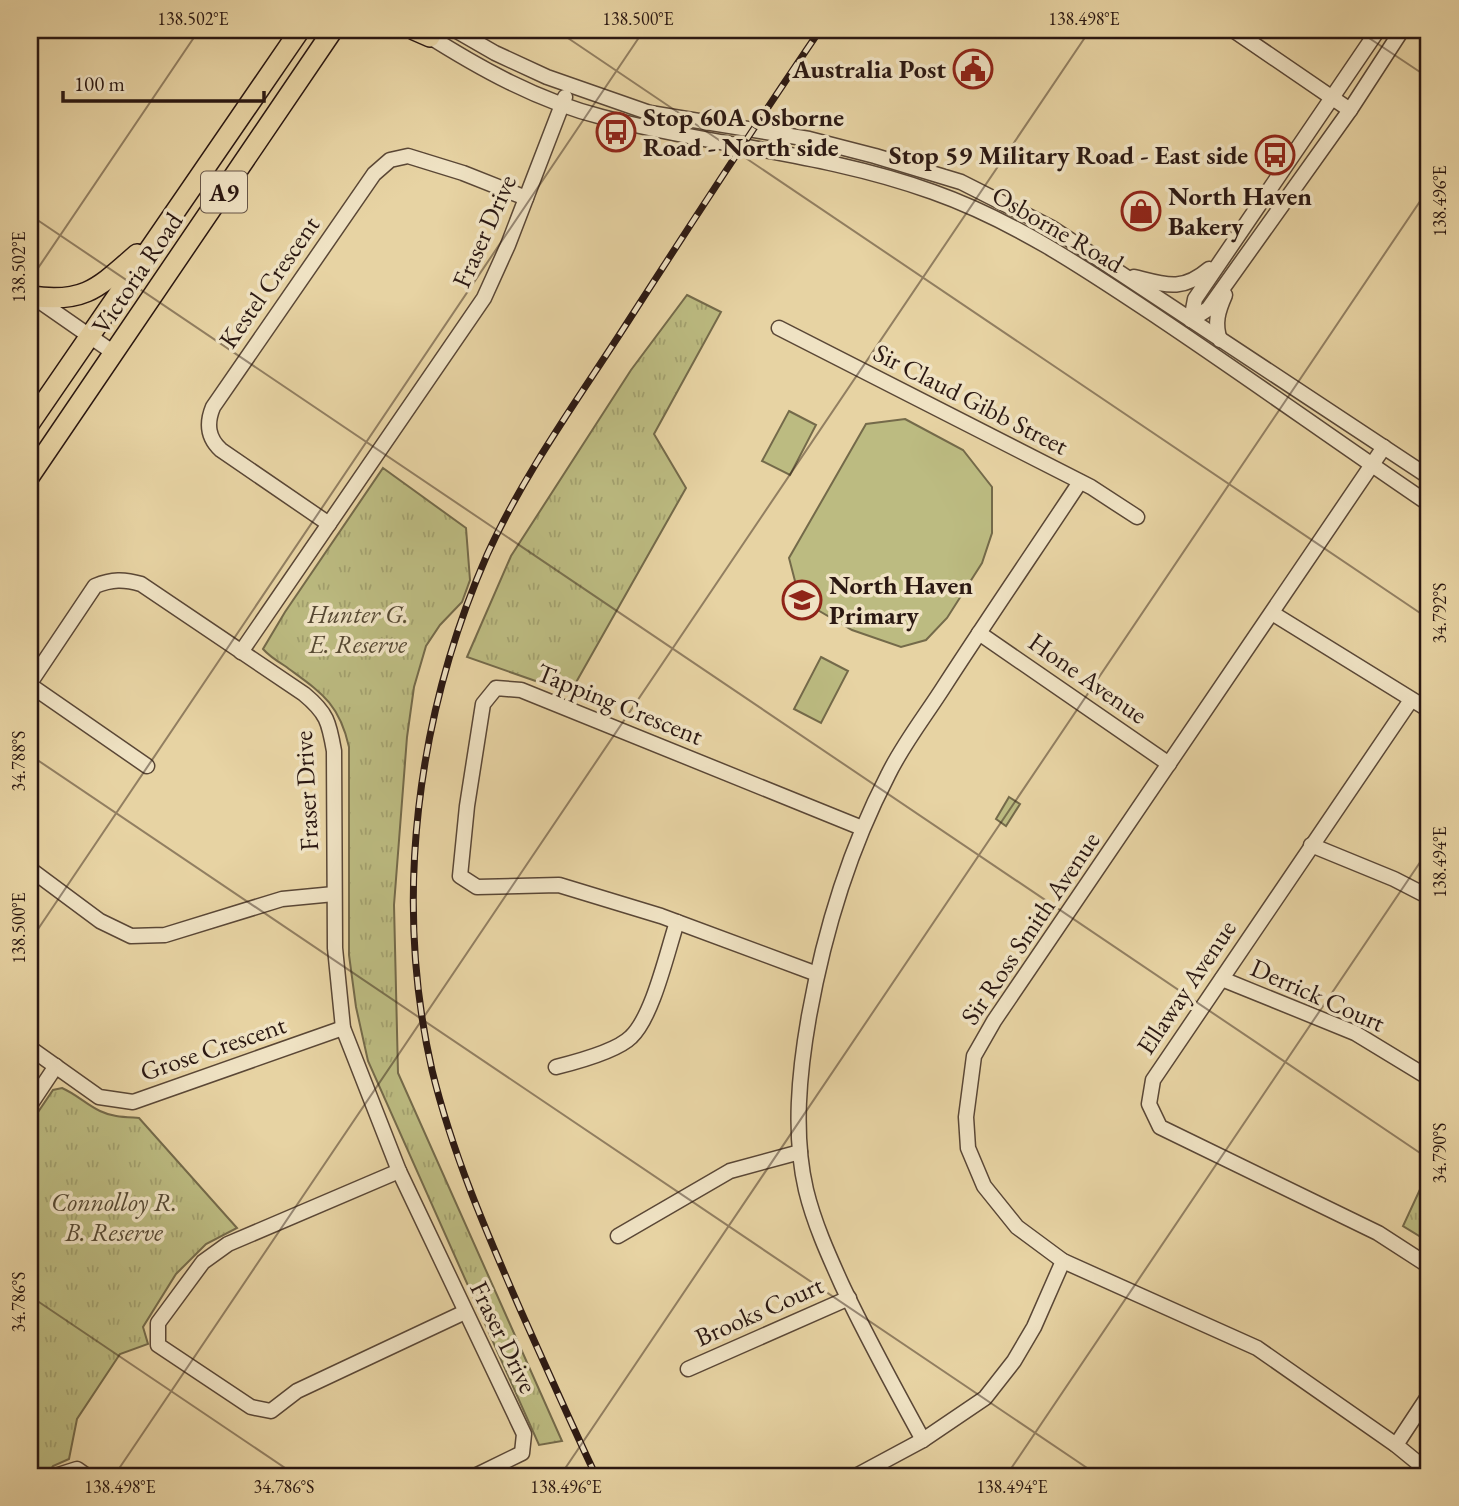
<svg xmlns="http://www.w3.org/2000/svg" width="1459" height="1506" viewBox="0 0 1459 1506" font-family="'EB Garamond',serif">
<defs>
<pattern id="grass-tufts" width="24" height="20" patternUnits="userSpaceOnUse" patternTransform="scale(1.75)"><rect width="24" height="20" fill="#bcbb81"/><path d="M3 7l-1-3M5 7V3M7 7l1-3M15 17l-1-3M17 17v-4M19 17l1-3" fill="none" stroke="#a2a06e"/></pattern>
</defs>
<rect width="100%" height="100%" fill="#e7d3a3"/>
<filter id="stains"><feTurbulence type="fractalNoise" baseFrequency=".00286" numOctaves="4"/><feColorMatrix values="0 0 0 0 .2 0 0 0 0 .09 0 0 0 0 .02 0 0 0 .5 -.17"/></filter>
<radialGradient id="worn" r=".72"><stop offset=".6" stop-color="#630" stop-opacity="0"/><stop offset="1" stop-color="#630" stop-opacity=".3"/></radialGradient>
<!-- grass -->
<g fill="url(#grass-tufts)" stroke="#746a4a" stroke-width="2">
<path d="M687 295 721 312 654 434 686 488 570 693 467 657 511 556 631 370Z"/>
<path d="M383 468 466 528 470 580 462 602 440 625 426 646 414 687 407 737 394 905 398 1073 562 1441 539 1445 368 1061 356 1007 349 955V747C339 702 320 692 285 666 277 661 269 656 263 649L285 612Z"/>
<path d="M62 1088C76 1094 87 1105 100 1111 112 1117 126 1117 139 1118L237 1228 206 1244 176 1274 143 1327 148 1344 120 1354 77 1419 69 1459 53 1466 46 1476H30V1124L53 1090Z"/>
<path d="M1429 1170V1242L1403 1226Z"/>
</g>
<!-- pitch -->
<g fill="#bcbb81" stroke="#746a4a" stroke-width="2">
<path d="M789 411 816 425 790 475 762 461Z"/>
<path d="M905 419 963 450 992 487V533L982 563 947 618 926 640 901 647 852 630 816 609 795 581 789 558 866 424Z"/>
<path d="M821 657 848 671 821 723 794 709Z"/>
<path d="M1009 797 1020 804 1006 826 996 819Z"/>
</g>
<g fill="none" stroke-linecap="round" stroke-linejoin="round">
<defs>
<g id="minor">
<path d="M455 30 495 53 547 77 650 113 809 139 875 156 961 182 1052 228 1429 477"/>
<path d="M1233 30 1350 110"/>
<path d="M424 33C479 68 538 101 602 117 712 146 825 153 933 192 1015 221 1087 270 1159 318 1250 379 1339 443 1429 504"/>
<path d="M1134 277C1166 285 1182 292 1209 269"/>
<path d="M32 296 114 353"/>
<path d="M1191 320 1208 309 1350 110 1402 30"/>
<path d="M1191 320 1195 299 1378 30"/>
<path d="M779 328 1091 487 1137 517"/>
<path d="M1220 340C1214 323 1218 311 1225 295"/>
<path d="M1384 447 994 1021 974 1056 966 1117 968 1148 984 1186 1017 1227 1063 1261 1257 1348 1396 1445 1429 1472"/>
<path d="M329 524 221 450C208 438 206 424 213 407L374 174 390 160 408 156 463 173 526 198"/>
<path d="M1272 613 1429 710"/>
<path d="M979 633 1169 764"/>
<path d="M241 652 484 298 508 245 565 97"/>
<path d="M30 683 95 586C112 579 124 579 141 584L304 694C327 713 329 722 334 751L335 948 343 1028 399 1171 524 1434 522 1453 475 1476"/>
<path d="M30 685 147 766"/>
<path d="M1411 700 1153 1080 1149 1104 1160 1127 1378 1233 1429 1266"/>
<path d="M1311 845 1394 879 1429 897"/>
<path d="M30 869 100 921 131 936 165 935 282 899 334 894"/>
<path d="M817 974 661 916 559 885 477 887 460 876 467 806 483 704 496 688 521 690 862 828"/>
<path d="M1222 979 1355 1033 1429 1078"/>
<path d="M30 1048 99 1097 133 1102 343 1028"/>
<path d="M556 1067C576 1062 617 1051 631 1037 653 1016 667 952 677 922"/>
<path d="M30 1105 56 1066"/>
<path d="M399 1171 228 1244 203 1262 158 1323V1345L251 1407 271 1411 297 1391 465 1312"/>
<path d="M618 1236 730 1171 800 1152"/>
<path d="M688 1369 849 1298"/>
<path d="M923 1440C895 1389 867 1338 842 1285 828 1254 814 1223 806 1190 793 1134 799 1073 809 1016 824 933 849 850 888 775 903 744 926 715 945 685 989 617 1035 550 1080 482"/>
<path d="M1396 1445 1429 1395"/>
<path d="M55 1476 77 1469 87 1476"/>
<path d="M856 1476 923 1440 985 1398 1014 1361 1034 1327 1063 1261"/>
</g>
<g id="highway">
<path d="M414 30 430 37"/>
<path d="M31 296C85 304 99 287 137 254"/>
<path d="M30 423 300 30"/>
<path d="M30 476 333 30"/>
</g>
</defs>
<!-- minor casing -->
<use href="#minor" stroke="#5a4736" stroke-width="17"/>
<!-- highway casing -->
<use href="#highway" stroke="#2b1812" stroke-width="22"/>
<!-- minor -->
<use href="#minor" stroke="#efe2c3" stroke-width="14"/>
<!-- highway -->
<use href="#highway" stroke="#e7d3a3" stroke-width="19"/>
<defs>
<path id="rail" d="M596 1476C570 1421 545 1365 520 1309 486 1231 452 1153 432 1070 393 899 417 715 487 555 524 473 579 398 627 323 690 225 754 127 820 30"/>
</defs>
<!-- rail casing -->
<use href="#rail" stroke="#2b1812" stroke-width="7"/>
<!-- rail -->
<use href="#rail" stroke="#efe2c3" stroke-width="4.5" stroke-dasharray="13" stroke-linecap="butt"/>
</g>
<!-- ticks -->
<path fill="none" stroke="#2b1812" stroke-width="2" stroke-opacity="0.45" d="M556 30 1429 619M1357 30 1429 78M30 215 1429 1159M30 280 199 30M30 755 1099 1476M30 941 644 30M30 1296 297 1476M114 1476 1090 30M560 1476 1429 188M1006 1476 1429 849"/>
<!-- icons -->
<defs>
<symbol id="civic-ring" viewBox="-11 -11 22 22"><circle r="9.5" fill="#efe2c3" stroke="#8f2418" stroke-width="1.5"/><path d="M-.6-6.5H3V-4.5H.6V-3L4-1V1h2V6H-6V1h2V-1L-.6-3ZM-1.2 2.5V6h2.4V2.5Z" fill="#8f2418"/></symbol>
<symbol id="bus-ring" viewBox="-11 -11 22 22"><circle r="9.5" fill="#efe2c3" stroke="#8f2418" stroke-width="1.5"/><path d="M-5-6H5V4H4V6H2V4H-2V6H-4V4H-5ZM-3.5-4V0h7V-4ZM-3.5 1.2v1.5H-2V1.2ZM2 1.2v1.5H3.5V1.2Z" fill="#8f2418"/></symbol>
<symbol id="shop-ring" viewBox="-11 -11 22 22"><circle r="9.5" fill="#efe2c3" stroke="#8f2418" stroke-width="1.5"/><path d="M-5-2.5h2.3a2.7 3.5 0 0 1 5.4 0H5L5.5 6h-11ZM-1.5-2.5h3a1.5 2.3 0 0 0-3 0Z" fill="#8f2418"/></symbol>
<symbol id="school-ring" viewBox="-11 -11 22 22"><circle r="9.5" fill="#efe2c3" stroke="#8f2418" stroke-width="1.5"/><path d="M0-5L7-2L0 1L-7-2ZM-4 1L0 2.5L4 1V4Q0 6-4 4Z" fill="#8f2418"/></symbol>
</defs>
<g fill-rule="evenodd">
<use href="#civic-ring" x="951" y="47" width="44" height="44"/>
<use href="#bus-ring" x="594" y="110" width="44" height="44"/>
<use href="#bus-ring" x="1253" y="133" width="44" height="44"/>
<use href="#shop-ring" x="1119" y="189" width="44" height="44"/>
<use href="#school-ring" x="780" y="578" width="44" height="44"/>
</g>
<g text-anchor="middle" dominant-baseline="central" stroke-width="7" stroke-linejoin="round" paint-order="stroke">
<!-- shield labels -->
<rect fill="#efe2c3" stroke="#665547" stroke-width="2" x="201" y="171.5" width="46" height="41" rx="5"/>
<g font-size="24" font-weight="bold" fill="#2b1812">
<text x="224" y="192">A9</text>
</g>
<!-- poi labels -->
<g font-size="26" font-weight="bold" fill="#2b1812" stroke="#efe2c3" text-anchor="start">
<text x="946" y="69" text-anchor="end">Australia Post</text>
<text x="643" y="117">Stop 60A Osborne<tspan x="643" dy="30">Road - North side</tspan></text>
<text x="1248" y="155" text-anchor="end">Stop 59 Military Road - East side</text>
<text x="1168" y="196">North Haven<tspan x="1168" dy="30">Bakery</tspan></text>
<text x="829" y="585">North Haven<tspan x="829" dy="30">Primary</tspan></text>
</g>
<!-- street labels -->
<g font-size="26" fill="#2b1812" stroke="#efe2c3">
<text transform="translate(1058 229) rotate(30)">Osborne Road</text>
<text transform="translate(484 231) rotate(-66)">Fraser Drive</text>
<text transform="translate(137 273) rotate(-56)">Victoria Road</text>
<text transform="translate(269 282) rotate(-55)">Kestel Crescent</text>
<text transform="translate(971 399) rotate(27)">Sir Claud Gibb Street</text>
<text transform="translate(1088 678) rotate(35)">Hone Avenue</text>
<text transform="translate(620 704) rotate(22)">Tapping Crescent</text>
<text transform="translate(306 791) rotate(-93)">Fraser Drive</text>
<text transform="translate(1030 928) rotate(-56)">Sir Ross Smith Avenue</text>
<text transform="translate(1186 987) rotate(-56)">Ellaway Avenue</text>
<text transform="translate(1318 995) rotate(24)">Derrick Court</text>
<text transform="translate(213 1048) rotate(-19)">Grose Crescent</text>
<text transform="translate(759 1311) rotate(-24)">Brooks Court</text>
<text transform="translate(504 1337) rotate(64)">Fraser Drive</text>
</g>
<!-- park labels -->
<g font-size="26" font-style="italic" fill="#564933" stroke="#efe2c3">
<text x="358" y="614">Hunter G.<tspan x="358" dy="30">E. Reserve</tspan></text>
<text x="114" y="1202">Connolloy R.<tspan x="114" dy="30">B. Reserve</tspan></text>
</g>
</g>
<!-- margin -->
<rect width="1459" height="1506" fill="none" stroke="#e7d3a3" stroke-width="77"/>
<!-- scale -->
<path d="M63 91v10h201v-10" fill="none" stroke="#2b1812" stroke-width="3.5"/>
<text x="74" y="91" font-size="21" fill="#2b1812" stroke="#efe2c3" stroke-width="5" paint-order="stroke">100 m</text>
<rect x="38" y="38" width="1382" height="1430" fill="none" stroke="#2b1812" stroke-width="2.5"/>
<g font-size="18" text-anchor="middle" fill="#2b1812">
<text x="193" y="25">138.502°E</text>
<text x="638" y="25">138.500°E</text>
<text x="1084" y="25">138.498°E</text>
<text transform="translate(1440 201) rotate(-90)" y="6">138.496°E</text>
<text transform="translate(19 267) rotate(-90)" y="6">138.502°E</text>
<text transform="translate(1440 613) rotate(-90)" y="6">34.792°S</text>
<text transform="translate(19 761) rotate(-90)" y="6">34.788°S</text>
<text transform="translate(1440 862) rotate(-90)" y="6">138.494°E</text>
<text transform="translate(19 928) rotate(-90)" y="6">138.500°E</text>
<text transform="translate(1440 1153) rotate(-90)" y="6">34.790°S</text>
<text transform="translate(19 1302) rotate(-90)" y="6">34.786°S</text>
<text x="120" y="1493">138.498°E</text>
<text x="284" y="1493">34.786°S</text>
<text x="566" y="1493">138.496°E</text>
<text x="1012" y="1493">138.494°E</text>
</g>
<rect width="100%" height="100%" filter="url(#stains)"/>
<rect width="100%" height="100%" fill="url(#worn)"/>
</svg>
